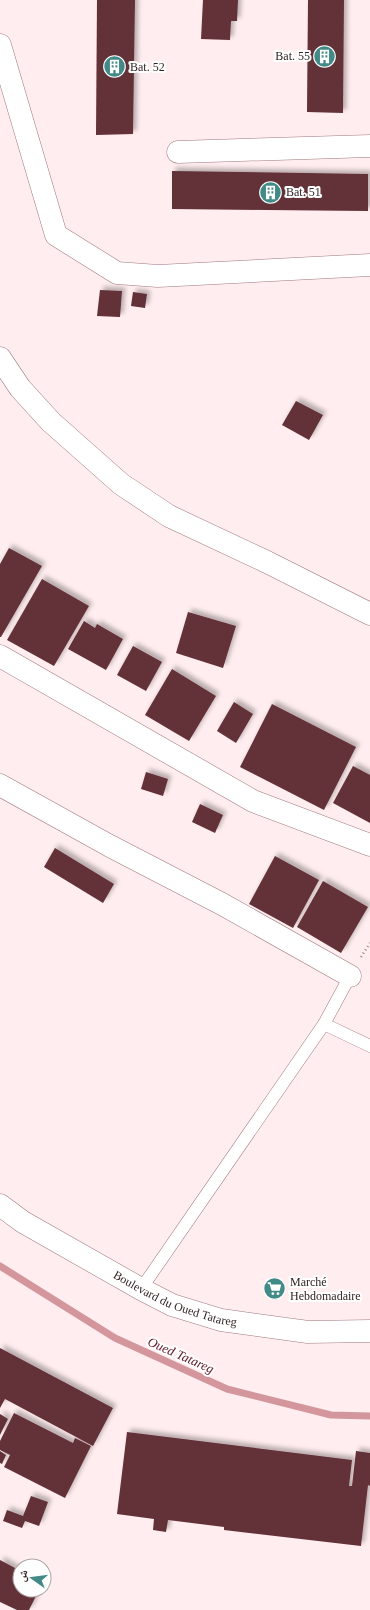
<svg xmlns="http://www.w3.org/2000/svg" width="370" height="1610" viewBox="0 0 370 1610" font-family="'Times New Roman','Noto Naskh Arabic',serif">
<defs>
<filter id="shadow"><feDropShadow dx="3.5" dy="-3.5" stdDeviation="2" flood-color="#0004"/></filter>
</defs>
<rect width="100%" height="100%" fill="#ffedef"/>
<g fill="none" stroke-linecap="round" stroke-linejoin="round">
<!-- stream -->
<path stroke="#d3969c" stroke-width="7" d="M0 1266 115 1338 227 1389 331 1415 370 1416"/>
</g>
<!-- building -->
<g fill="#623037" filter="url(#shadow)">
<path d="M97 0H135L133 134 96 135Z"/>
<path d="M203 0H238L237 21H231L230 40 201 39Z"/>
<path d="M308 0H344L343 113 307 112Z"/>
<path d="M172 171 368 174V211L172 209Z"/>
<path d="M100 290 122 291 120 317 97 316Z"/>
<path d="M133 292 147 294 145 308 131 306Z"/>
<path d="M296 401 323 415 309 440 282 425Z"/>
<path d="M9 548 42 566 1 637H0V564Z"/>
<path d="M42 579 89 606 54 666 7 640Z"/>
<path d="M188 612 236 626 223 668 176 653Z"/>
<path d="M84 621 95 628 97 624 123 639 106 670 68 649Z"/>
<path d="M133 646 162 662 146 691 117 675Z"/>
<path d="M172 669 216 696 189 741 145 715Z"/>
<path d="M234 702 253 714 236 743 217 731Z"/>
<path d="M272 704 356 747 324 810 240 767Z"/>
<path d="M353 766 370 775V823L333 803Z"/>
<path d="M146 772 168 779 163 796 141 789Z"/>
<path d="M200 804 223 815 215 833 192 822Z"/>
<path d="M55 848 114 884 103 903 44 867Z"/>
<path d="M275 856 319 880 293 928 249 904Z"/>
<path d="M323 881 368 907 341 953 297 927Z"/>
<path d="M0 1348 113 1408 93 1446 5 1399 0 1408Z"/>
<path d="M14 1413 73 1443 75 1438 91 1446 65 1498 4 1467 10 1455 0 1450V1441Z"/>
<path d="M0 1414 8 1419 0 1435Z"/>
<path d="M127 1432 352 1460 349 1486H352L356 1451 370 1453V1486L368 1485 361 1546 224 1530V1527L168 1520 166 1532 153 1530 154 1519 117 1514Z"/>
<path d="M0 1451 6 1455 2 1464 0 1463Z"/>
<path d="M31 1496 48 1502 39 1526 25 1521 22 1528 3 1521 7 1510 23 1516Z"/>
<path d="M0 1560 15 1568 14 1571 20 1574V1590H39L29 1610H17L0 1602Z"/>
</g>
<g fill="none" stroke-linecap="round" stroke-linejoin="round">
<defs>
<g id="service">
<path d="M324 1024 370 1046"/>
<path d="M141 1289 324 1024 350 976"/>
</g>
<g id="minor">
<path d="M0 45 56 235 117 273 158 276 370 265"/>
<path d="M178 152 370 146"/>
<path d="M0 656 253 801 370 845"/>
<path d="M0 785 110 846 222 904 350 976"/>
</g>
<g id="tertiary">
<path d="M0 358 20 388 51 422 121 484 169 516 267 562 370 614"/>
<path id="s1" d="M0 1205 23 1222 141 1289 172 1305 221 1320 308 1332 370 1331"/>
</g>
</defs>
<!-- service casing -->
<use href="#service" stroke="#9f797d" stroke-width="13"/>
<!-- minor casing -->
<use href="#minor" stroke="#9f797d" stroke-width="23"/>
<!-- tertiary casing -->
<use href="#tertiary" stroke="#9f797d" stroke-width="23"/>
<!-- path -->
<path stroke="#968587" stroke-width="2.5" stroke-dasharray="1 3" stroke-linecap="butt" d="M361 957 370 943"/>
<!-- service -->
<use href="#service" stroke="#fff" stroke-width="12"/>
<!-- minor -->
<use href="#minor" stroke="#fff" stroke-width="22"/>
<!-- tertiary -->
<use href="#tertiary" stroke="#fff" stroke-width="22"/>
</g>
<!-- icons -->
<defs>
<symbol id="building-disc" viewBox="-11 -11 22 22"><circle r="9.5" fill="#428a88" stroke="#fff"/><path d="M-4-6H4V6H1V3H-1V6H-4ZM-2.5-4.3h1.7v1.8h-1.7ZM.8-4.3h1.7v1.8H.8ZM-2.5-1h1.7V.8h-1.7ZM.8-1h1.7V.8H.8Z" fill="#fff"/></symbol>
<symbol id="supermarket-disc" viewBox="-11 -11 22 22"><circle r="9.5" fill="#428a88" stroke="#fff"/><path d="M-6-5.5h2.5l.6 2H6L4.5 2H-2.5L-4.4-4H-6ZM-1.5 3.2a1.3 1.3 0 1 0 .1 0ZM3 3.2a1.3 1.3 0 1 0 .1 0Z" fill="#fff"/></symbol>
</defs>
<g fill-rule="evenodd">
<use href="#building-disc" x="312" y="44" width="25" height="25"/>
<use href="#building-disc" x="102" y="54" width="25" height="25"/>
<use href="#building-disc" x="258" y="180" width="25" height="25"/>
<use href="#supermarket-disc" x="262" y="1276" width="25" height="25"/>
</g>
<g text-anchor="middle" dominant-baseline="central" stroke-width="4" stroke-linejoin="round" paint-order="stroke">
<!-- poi labels -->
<g font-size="12" fill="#322324" stroke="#fff" text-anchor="start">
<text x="310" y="56" text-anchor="end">Bat. 55</text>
<text x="130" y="67">Bat. 52</text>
<text x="286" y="192">Bat. 51</text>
<text x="290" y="1282">Marché<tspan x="290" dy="14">Hebdomadaire</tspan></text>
</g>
<!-- street labels -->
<g font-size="12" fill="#322324" stroke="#fff">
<text stroke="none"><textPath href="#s1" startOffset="200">Boulevard du Oued Tatareg</textPath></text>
</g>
<!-- water labels -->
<g font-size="13" font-style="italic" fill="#601827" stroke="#fff">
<text transform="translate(181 1355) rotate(24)">Oued Tatareg</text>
</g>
</g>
<!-- north arrow -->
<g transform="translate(32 1578) rotate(284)"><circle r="19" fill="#ffffff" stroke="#ada7a7"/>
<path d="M0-3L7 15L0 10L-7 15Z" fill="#428a88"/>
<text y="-6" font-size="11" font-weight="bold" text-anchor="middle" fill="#322324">ش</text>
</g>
</svg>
